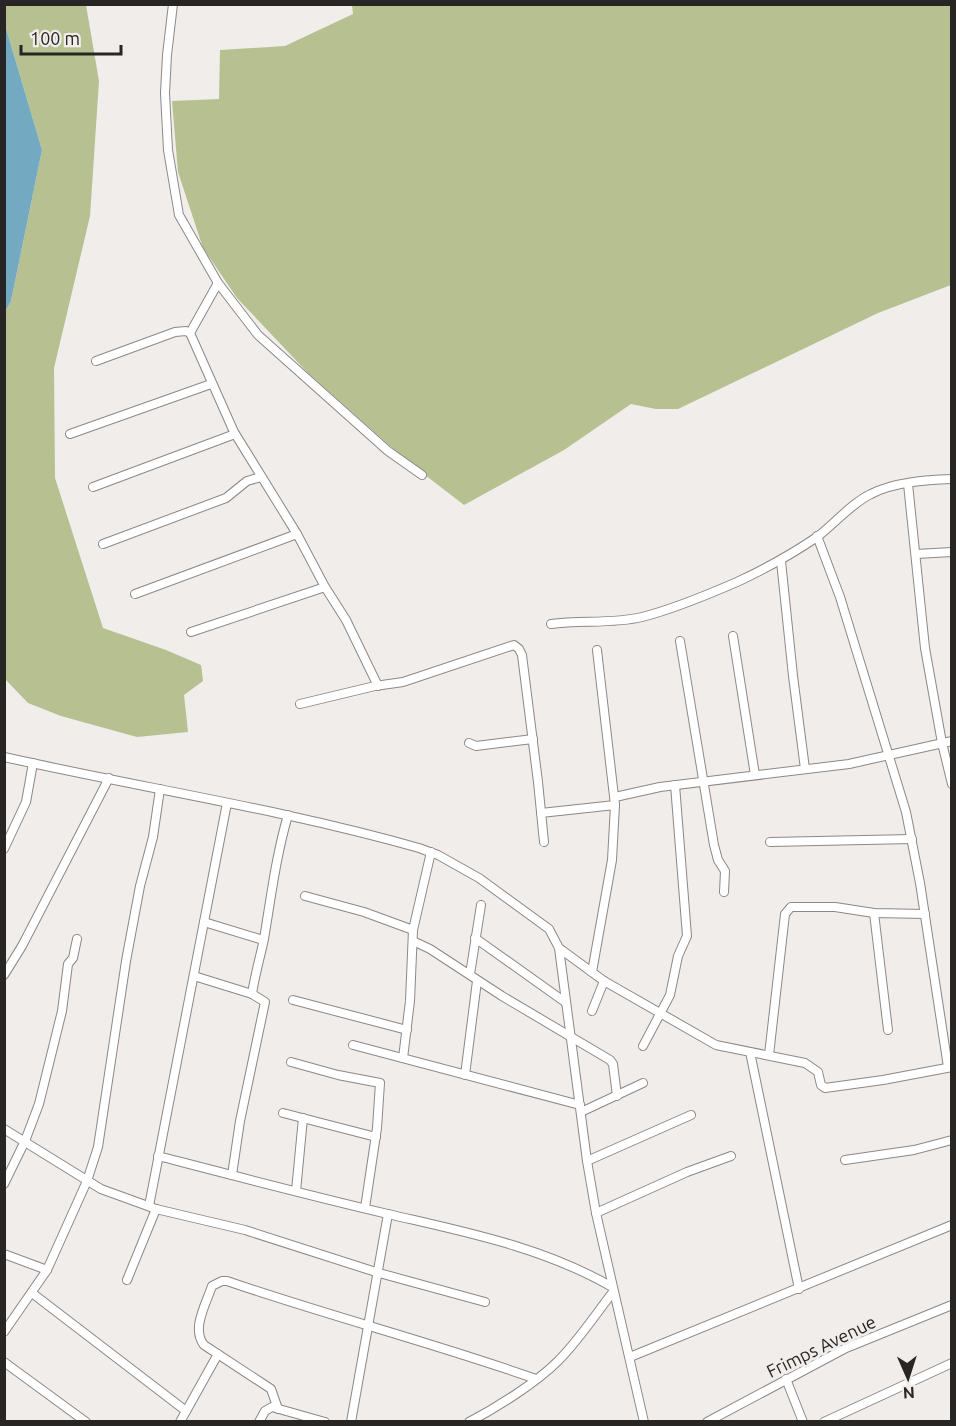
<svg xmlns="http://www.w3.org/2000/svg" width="956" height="1426" viewBox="0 0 956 1426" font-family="Ubuntu,sans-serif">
<rect width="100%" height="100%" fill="#f1edea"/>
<!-- green -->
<g fill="#b6c091">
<path d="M5 5H86L99 81 90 216 54 368 55 478 103 628 166 650 201 665 203 681 184 695 188 732 137 737 61 716 28 703 5 679V312L11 301 42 150 5 25Z"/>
<path d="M352 5H951V285L878 313 678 409H656L631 404 564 450 464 505 407 461 307 372 237 298 203 248 178 172 172 101 219 99 220 50 285 46 353 14Z"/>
</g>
<!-- water -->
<path fill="#74aac1" d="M5 25 42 150 11 301 5 312Z"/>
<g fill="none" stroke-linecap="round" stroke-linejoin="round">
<defs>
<g id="minor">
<path d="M173 4 167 55 165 93 168 150 179 215 218 283 258 335 388 451 422 475"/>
<path d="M218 283 190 333 234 432 297 534 325 587 346 620 378 686"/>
<path d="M96 361 175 332 186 331 190 333"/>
<path d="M70 434 211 384"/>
<path d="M908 484 925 648 942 743 952 784"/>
<path d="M93 487 235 434"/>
<path d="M817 536 840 597 906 812 920 883 948 1067"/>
<path d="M103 544 226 498 247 481 261 477"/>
<path d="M916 554 952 552"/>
<path d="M781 561 793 676 805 769"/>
<path d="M135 594 297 534"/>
<path d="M551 624C581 620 613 624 642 617 674 609 707 595 737 582 765 569 792 554 817 537 833 525 853 502 871 494 894 482 926 480 952 479"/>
<path d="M191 632 325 587"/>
<path d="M733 636 755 775"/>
<path d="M680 641 714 845 718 860 725 871 724 892"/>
<path d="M300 704 375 686 403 682 514 645 519 649 522 655 538 782 544 842"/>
<path d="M469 743 476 746 533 739"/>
<path d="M4 757C142 788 282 809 419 848L438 855 479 878 549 929 559 948 587 1161 596 1213 644 1422"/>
<path d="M615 797 660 787 849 764 952 741"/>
<path d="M541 813 615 805"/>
<path d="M770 842 912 839"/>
<path d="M4 849 26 802 33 763"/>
<path d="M305 896 364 912 413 930"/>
<path d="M874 913 888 1030"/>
<path d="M204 922 263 940"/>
<path d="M475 938 565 1002"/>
<path d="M413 941 430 949 502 996 610 1060 613 1064 617 1096"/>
<path d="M559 948 604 981 716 1045 805 1063 818 1072 821 1085 825 1088 883 1080 952 1067"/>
<path d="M592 972 612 860 615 805 597 650"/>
<path d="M470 974 481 905"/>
<path d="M4 975 22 946 109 778"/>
<path d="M194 976 252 994"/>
<path d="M293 1000 407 1030"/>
<path d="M592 1011 604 981"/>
<path d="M353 1045 580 1105"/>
<path d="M643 1046 670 995 678 956 687 936 675 785"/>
<path d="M750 1052 799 1289"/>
<path d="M769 1055 785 914 791 907H835L874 913 925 914"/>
<path d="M403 1058 410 1001 413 930 431 852"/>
<path d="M291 1062 338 1075 380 1083 377 1128 365 1208"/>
<path d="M465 1075 477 981"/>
<path d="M581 1112 643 1083"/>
<path d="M283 1113 376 1137"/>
<path d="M4 1129 101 1189 156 1209 245 1230 379 1273 485 1302"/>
<path d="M158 1156C235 1176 311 1196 388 1214 465 1232 543 1247 612 1287"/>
<path d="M845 1160 914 1150 952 1140"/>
<path d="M587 1161 691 1115"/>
<path d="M232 1175 240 1121 265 1002 252 994C255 974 260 958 264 939 271 897 276 856 288 815"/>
<path d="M4 1184 25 1141 39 1104 62 1011 68 964 73 958 77 939"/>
<path d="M296 1191 303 1118"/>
<path d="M149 1206 227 803"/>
<path d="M596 1213 687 1172 731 1156"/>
<path d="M4 1254 47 1270"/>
<path d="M127 1280 156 1209"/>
<path d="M32 1293 186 1411"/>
<path d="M4 1332 47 1270 87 1181 98 1147 126 961 140 886 153 837 160 789"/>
<path d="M630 1357 952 1225"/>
<path d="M4 1362 86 1422"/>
<path d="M786 1379 803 1422"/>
<path d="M278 1409 271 1389 204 1345C191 1329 206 1304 212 1286L222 1281H227C329 1316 434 1343 536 1379"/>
<path d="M180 1422 218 1354"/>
<path d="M259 1422 265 1411 272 1407 325 1422"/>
<path d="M351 1422 388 1214"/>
<path d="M469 1422C496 1408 536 1383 558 1361 579 1340 595 1315 613 1292"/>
<path d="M707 1422 846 1348 952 1305"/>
<path d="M824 1422 952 1363"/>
</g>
</defs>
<!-- minor casing -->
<use href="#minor" stroke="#8c8886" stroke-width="10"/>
<!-- minor -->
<use href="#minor" stroke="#fff" stroke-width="8"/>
</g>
<g text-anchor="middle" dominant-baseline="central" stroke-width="6" stroke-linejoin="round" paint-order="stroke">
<!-- street labels -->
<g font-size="18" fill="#272625" stroke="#f1edea">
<text transform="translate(821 1346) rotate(-26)">Frimps Avenue</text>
</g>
</g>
<!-- border -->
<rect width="956" height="1426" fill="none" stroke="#272625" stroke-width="12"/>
<!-- north arrow -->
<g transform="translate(908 1378) rotate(177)" stroke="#f1edea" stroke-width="4.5" paint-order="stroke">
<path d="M0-4.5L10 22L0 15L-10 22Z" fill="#272625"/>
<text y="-9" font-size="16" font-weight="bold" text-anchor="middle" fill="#272625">N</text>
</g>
<!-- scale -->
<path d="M21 45v9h100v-9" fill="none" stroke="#272625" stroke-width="3"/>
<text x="30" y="45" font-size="18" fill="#272625" stroke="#f1edea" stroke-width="4.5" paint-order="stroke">100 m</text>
</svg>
